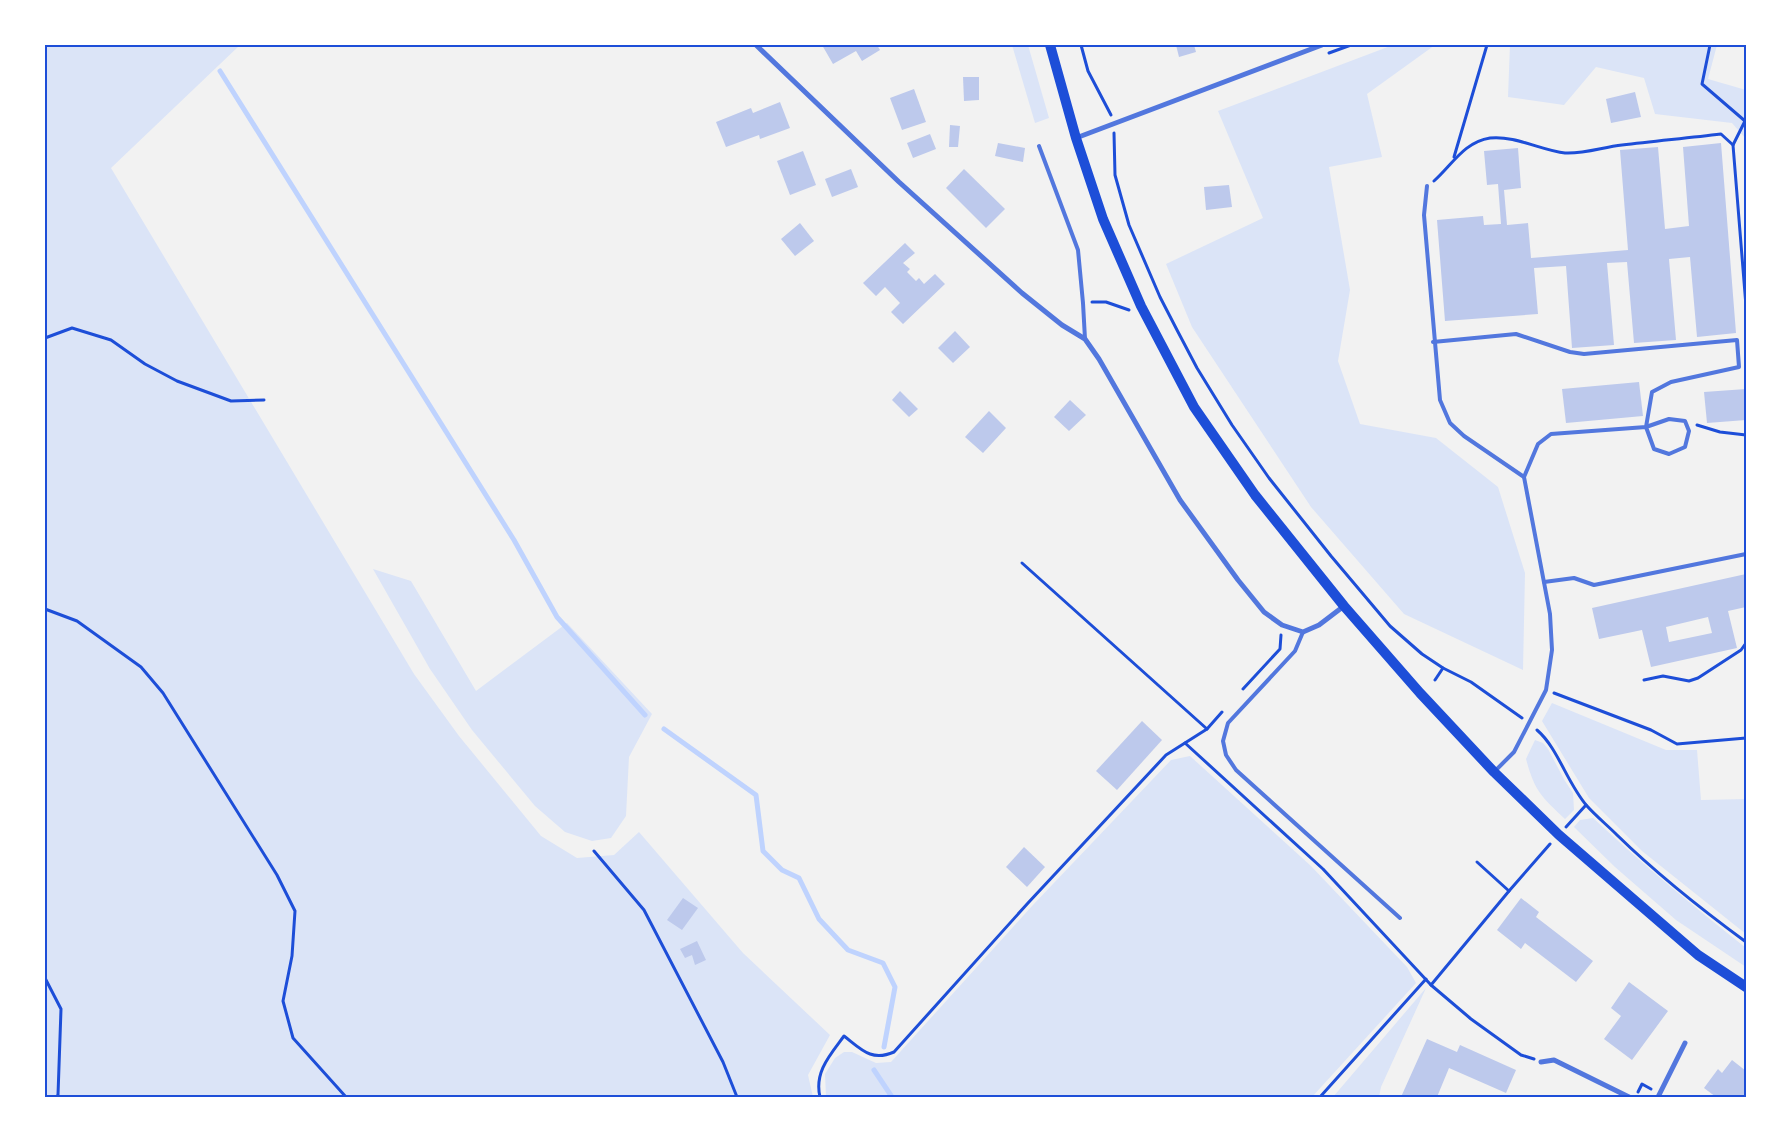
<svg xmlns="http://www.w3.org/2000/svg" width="1791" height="1142" viewBox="0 0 1791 1142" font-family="'PT Serif',serif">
<rect width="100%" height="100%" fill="#f2f2f2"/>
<!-- green -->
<g fill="#dbe4f7">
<path d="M45 45H240L111 168 414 674 459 736 541 836 577 858 614 855 639 832 743 953 830 1035 808 1075 813 1097H45Z"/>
<path d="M1012 45H1028L1049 118 1035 123Z"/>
<path d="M1393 45H1435L1367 94 1382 157 1329 167 1350 290 1338 361 1360 424 1436 438 1498 487 1525 573 1523 670 1404 614 1311 507 1192 327 1166 264 1263 218 1218 111Z"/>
<path d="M1510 45H1717L1708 79 1746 90V139L1732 123 1655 114 1644 78 1596 67 1564 105 1508 97Z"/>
<path d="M373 569 411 581 476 691 567 623 652 714 629 757 626 816 611 838 592 841 565 832 535 806 472 730 430 669Z"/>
<path d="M1552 703 1666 750H1697L1701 800 1746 799V934L1642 851 1589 798 1542 721Z"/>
<path d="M1535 740 1543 743 1548 749 1565 781 1573 793 1574 810 1565 819C1541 796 1535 792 1526 759Z"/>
<path d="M1190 756 1311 866 1407 967 1416 983 1312 1097H826L825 1074 835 1058 844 1052H852L876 1063 891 1062 1032 906 1171 760Z"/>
<path d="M1593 818C1642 864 1693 906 1746 948V967L1676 920 1615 867 1574 827 1580 820Z"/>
<path d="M1426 988 1381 1087 1379 1097H1333Z"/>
</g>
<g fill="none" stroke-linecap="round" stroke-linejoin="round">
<!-- stream -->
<g stroke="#bfd3fe" stroke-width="5">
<path d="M220 71 514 540 557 617 645 715"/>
<path d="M664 729 756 795 763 851 782 870 799 878 819 919 848 950 883 963 895 987 884 1047"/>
<path d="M874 1070 892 1097"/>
</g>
</g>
<!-- building -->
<g fill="#bdc9ec" fill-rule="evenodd">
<path d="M822 45H877L880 50 862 61 856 51 833 64Z"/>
<path d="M1176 45H1194L1196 52 1179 57Z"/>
<path d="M963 77H979V100L964 101Z"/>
<path d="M914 89 926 122 902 130 890 98Z"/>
<path d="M1635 92 1641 117 1611 123 1606 99Z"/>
<path d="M780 102 790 128 760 139 759 135 726 147 716 122 751 108 753 113Z"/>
<path d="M950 125 960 126 958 147H949Z"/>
<path d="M930 134 936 149 913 158 907 143Z"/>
<path d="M998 143 1025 148 1023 162 995 156Z"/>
<path d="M1721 143 1736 333 1697 337 1690 257 1669 259 1676 340 1634 343 1627 262 1607 263 1614 345 1572 348 1566 266 1534 268 1538 314 1445 321 1437 220 1483 216 1484 225 1501 224 1498 184 1487 185 1484 151 1518 148 1521 188 1504 190 1507 225 1528 223 1531 258 1628 250 1620 150 1658 147 1665 229 1689 226 1683 147Z"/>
<path d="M803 151 816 185 790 195 777 161Z"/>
<path d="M851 169 858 187 832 197 825 179Z"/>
<path d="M964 169 1005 209 986 228 946 188Z"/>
<path d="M1229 185 1232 207 1206 210 1204 187Z"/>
<path d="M800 223 814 241 795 256 781 239Z"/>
<path d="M905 243 915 253 903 263 910 269 907 272 916 281 919 278 924 284 935 274 945 284 903 324 891 312 900 303 885 287 876 296 863 283Z"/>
<path d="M955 331 970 347 953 363 938 348Z"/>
<path d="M1639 382 1643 416 1566 423 1562 389Z"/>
<path d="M1746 389V420L1707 423 1704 392Z"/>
<path d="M900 391 918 409 909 417 892 400Z"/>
<path d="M1070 400 1086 415 1069 431 1054 417Z"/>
<path d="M989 411 1006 428 983 453 965 437Z"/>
<path d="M1746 574V607L1728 611 1737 648 1651 667 1642 630 1599 639 1592 608ZM1708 617 1712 633 1669 642 1666 627Z"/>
<path d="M1142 721 1162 740 1117 790 1096 771Z"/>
<path d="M1024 847 1045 867 1027 887 1006 867Z"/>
<path d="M683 898 698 908 682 930 667 920Z"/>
<path d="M1521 898 1539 912 1536 917 1593 961 1576 982 1525 943 1521 949 1497 930Z"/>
<path d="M697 941 706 960 695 965 692 955 685 958 680 949Z"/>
<path d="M1629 982 1668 1011 1632 1060 1604 1039 1621 1016 1611 1008Z"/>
<path d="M1427 1039 1457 1052 1460 1045 1516 1070 1506 1093 1449 1068 1437 1097H1401Z"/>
<path d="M1732 1060 1746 1071V1097H1716L1704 1088 1718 1069 1722 1073Z"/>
</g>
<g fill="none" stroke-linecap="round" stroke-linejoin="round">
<!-- path -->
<g stroke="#1d4ed8" stroke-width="3">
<path d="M1081 45 1088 71 1111 115"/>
<path d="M1710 45 1702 84 1745 121 1733 145"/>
<path d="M1329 53 1351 45"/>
<path d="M1114 133 1115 175 1129 225 1160 297 1177 330 1197 368 1232 425 1269 478 1331 556 1390 626 1422 654 1443 668 1471 682 1522 718"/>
<path d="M1454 157 1487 45"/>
<path d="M1434 181C1452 165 1464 142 1490 138 1514 135 1543 151 1565 153 1585 154 1603 147 1622 145 1655 141 1688 138 1721 134L1733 145 1746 306"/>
<path d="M1092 302H1106L1129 310"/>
<path d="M45 338 72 328 111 340 145 364 177 381 231 401 264 400"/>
<path d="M1697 425 1720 432 1746 435"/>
<path d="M1022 563 1207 729"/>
<path d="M45 609 77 621 141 667 163 693 277 875 295 911 292 956 283 1001 293 1038 346 1097"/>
<path d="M1435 680 1443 668"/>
<path d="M1644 680 1663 676 1689 681 1698 678 1741 650 1746 643"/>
<path d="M1243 689 1280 649 1281 635"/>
<path d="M1554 693 1651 730 1677 744 1746 738"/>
<path d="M1537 730C1558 748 1567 783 1587 806 1596 816 1607 825 1617 835 1657 874 1701 909 1746 942"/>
<path d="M1185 743 1323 869 1431 985 1471 1019 1521 1055 1534 1059"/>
<path d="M1566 827 1586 805"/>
<path d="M594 851 644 910 723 1062 737 1097"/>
<path d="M1477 862 1509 891"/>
<path d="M45 978 61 1009 58 1095 56 1097"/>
<path d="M1431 985 1509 891 1550 844"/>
<path d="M1638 1092 1642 1084 1651 1089"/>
<path d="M820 1097C814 1072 830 1055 844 1036 861 1049 871 1062 894 1052L1028 903 1166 755 1207 729 1222 712"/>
<path d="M1320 1097 1426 979"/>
</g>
<!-- service -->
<g stroke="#5277de" stroke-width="4">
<path d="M1039 146 1078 250 1083 303 1085 339"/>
<path d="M1427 186 1424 215 1440 400 1450 423 1464 436 1524 477 1550 614 1552 650 1546 690 1514 752 1494 772"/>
<path d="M1433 342 1516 334 1570 352 1584 354 1737 340 1739 367 1671 382 1652 392 1646 427 1669 419 1685 421 1689 431 1685 447 1669 454 1654 449 1646 427 1551 434 1538 444 1524 477"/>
<path d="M1544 582 1574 578 1594 585 1746 554"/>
<path d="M1303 632 1295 651 1228 723 1223 741 1226 755 1236 770 1400 918"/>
</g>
<!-- minor -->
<g stroke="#5277de" stroke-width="5">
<path d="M756 45 899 182 1022 293 1062 325 1085 339 1099 359 1180 500 1238 580 1264 612 1282 625 1303 632 1319 625 1344 606"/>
<path d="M1076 138 1322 45"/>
<path d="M1541 1062 1554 1060 1629 1097"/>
<path d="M1658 1097 1685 1043"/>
</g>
<!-- secondary -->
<path stroke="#1d4ed8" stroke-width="10" d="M1050 45 1076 138 1103 219 1141 306 1194 407 1255 495 1344 606 1420 693 1494 772 1559 835 1698 955 1746 987"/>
</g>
<!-- border -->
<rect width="1791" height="1142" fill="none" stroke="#ffffff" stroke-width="92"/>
<rect x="46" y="46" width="1699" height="1050" fill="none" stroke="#1d4ed8" stroke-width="2"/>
</svg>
